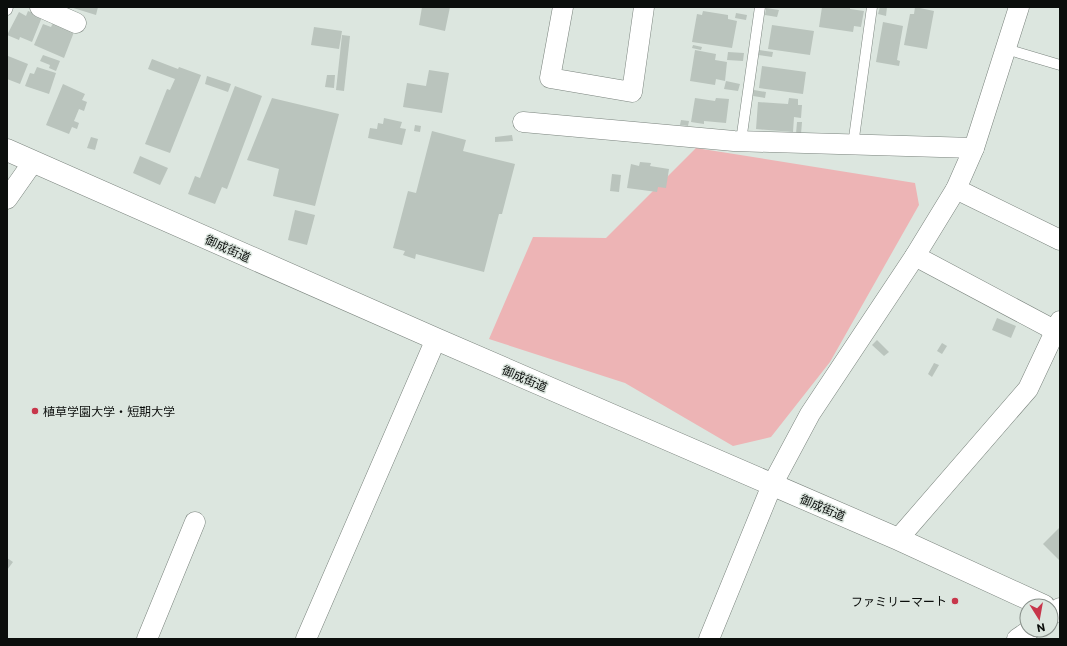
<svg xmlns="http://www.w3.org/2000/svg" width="1067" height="646" viewBox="0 0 1067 646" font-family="Commissioner,'Noto Sans JP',sans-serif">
<rect width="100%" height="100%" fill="#dce6df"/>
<!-- green -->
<path fill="#edb4b5" d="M696 148 915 183 919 205 830 362 771 437 733 446 625 383 489 339 533 237 606 238Z"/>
<!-- building -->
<g fill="#bac4bd">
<path d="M70 7H98L96 15Z"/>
<path d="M422 7H450L445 31 419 25Z"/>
<path d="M822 7H850V9L864 11 861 27 854 26 853 32 819 27Z"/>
<path d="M880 7H887L886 16 878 14Z"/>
<path d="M915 7 934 11 927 49 904 45 910 14H914Z"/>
<path d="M766 8 779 10 777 17 765 15Z"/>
<path d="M28 11 42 17 32 42 20 37 19 40 7 35 19 12 26 16Z"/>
<path d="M703 11 728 15V19L737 21 732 48 692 42 697 14 702 15Z"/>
<path d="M736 13 747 15 746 20 735 18Z"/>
<path d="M883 22 903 26 897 60 900 61 899 66 876 62Z"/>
<path d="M53 23 74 32 64 58 34 45 43 24 51 27Z"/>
<path d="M772 25 814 31 810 55 768 49Z"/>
<path d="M314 27 342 31 339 49 311 45Z"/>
<path d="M342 35 350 36 344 91 336 90Z"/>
<path d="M693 45 702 47 701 50 692 48Z"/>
<path d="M695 50 716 54 715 60 727 62 725 81 716 79 715 85 690 81Z"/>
<path d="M759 50 773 52 772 57 758 55Z"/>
<path d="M728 52 744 53 743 61 727 60Z"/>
<path d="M43 55 60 61 56 71 49 68 50 65 40 61Z"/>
<path d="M8 56 28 64 20 84 7 79V59Z"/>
<path d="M152 59 178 69 179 67 201 75 170 153 145 144 167 89 170 90 175 79 148 69Z"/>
<path d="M762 66 806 72 803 94 759 88Z"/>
<path d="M37 67 56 73 49 94 25 86 30 73 34 74Z"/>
<path d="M429 70 449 73 442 113 403 107 407 83 426 86Z"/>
<path d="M327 75H335L334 88 325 87Z"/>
<path d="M207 76 231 84 228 92 205 84Z"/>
<path d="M726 81 740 84 738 91 724 89Z"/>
<path d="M63 84 85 94 82 100 87 102 84 111 79 109 74 121 79 123 77 129 72 127 69 134 46 125Z"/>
<path d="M235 86 262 96 227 189 222 187 215 204 188 194 195 176 200 178Z"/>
<path d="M754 90 766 92 765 98 753 96Z"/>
<path d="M272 98 339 114 315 206 273 196 279 169 247 160Z"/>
<path d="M695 98 715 101 716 98 729 99 726 123 704 121V124L691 122Z"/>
<path d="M789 98 798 99V105H802L801 118 794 117 793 132 756 129 758 102 788 104Z"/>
<path d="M384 118 402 122 400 128 406 129 402 145 368 138 370 128 377 129 378 123 383 124Z"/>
<path d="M681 120 689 121 688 126 680 125Z"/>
<path d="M797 122H802L801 134H796Z"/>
<path d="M415 125 421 126 420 132 414 131Z"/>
<path d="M432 131 466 140 463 151 515 164 502 214H499L484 272 416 254 415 259 403 255 405 251 393 248 408 191 416 193Z"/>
<path d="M512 135 513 141 495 142V137Z"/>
<path d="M91 137 98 139 95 150 87 148Z"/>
<path d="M140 156 168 168 160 185 133 173Z"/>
<path d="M640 162 651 163 650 166 669 169 666 188 658 187 657 192 627 188 631 164 639 166Z"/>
<path d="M612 174 621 175 619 192 610 191Z"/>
<path d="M295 210 315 215 307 245 288 240Z"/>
<path d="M997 318 1016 326 1011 338 992 330Z"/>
<path d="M877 340 889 352 884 356 872 345Z"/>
<path d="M942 343 947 346 942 354 937 351Z"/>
<path d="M934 363 939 365 932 377 928 374Z"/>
<path d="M1060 527V561L1043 544Z"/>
<path d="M7 558 13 562 7 570Z"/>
</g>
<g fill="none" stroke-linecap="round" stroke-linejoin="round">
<defs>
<g id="service">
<path d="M7 10 8 7"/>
<path d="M1006 49 1060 65"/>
<path d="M741 141 760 7"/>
<path d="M853 145 872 7"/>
</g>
<g id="minor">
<path d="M40 7 76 23"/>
<path d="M563 7 550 78 632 92 644 7"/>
<path d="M523 122 734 141 974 148"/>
<path d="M956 189 1060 240"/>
<path d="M7 199 33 162"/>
<path d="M915 256 1056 331 1060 332"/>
<path d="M898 539 1028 389 1060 321"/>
<path d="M1051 615 1060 608"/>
<path d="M147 639 195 522"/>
<path d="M306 639 436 339"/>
<path d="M709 639 772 485 810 414 915 256 956 189 974 148 1019 7"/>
<path d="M1017 639 1030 630"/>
</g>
<path id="tertiary" d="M7 150 436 339 898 539 1044 606"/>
</defs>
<!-- service casing -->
<use href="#service" stroke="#7a837d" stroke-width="11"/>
<!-- minor casing -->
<use href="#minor" stroke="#7a837d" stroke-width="21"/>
<!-- tertiary casing -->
<use href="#tertiary" stroke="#7a837d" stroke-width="23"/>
<!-- service -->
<use href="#service" stroke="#fff" stroke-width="10"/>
<!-- minor -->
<use href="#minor" stroke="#fff" stroke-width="20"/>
<!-- tertiary -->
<use href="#tertiary" stroke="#fff" stroke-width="22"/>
</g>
<!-- markers -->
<g fill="#c7364b" stroke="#dce6df" stroke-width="1.5">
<circle cx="35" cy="411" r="4"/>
<circle cx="955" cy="601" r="4"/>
</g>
<g text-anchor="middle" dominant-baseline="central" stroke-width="3" stroke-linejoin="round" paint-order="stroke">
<!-- street labels -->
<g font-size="12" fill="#0b0e0c" stroke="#dce6df">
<text transform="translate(228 248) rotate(24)">御成街道</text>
<text transform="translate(525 378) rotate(23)">御成街道</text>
<text transform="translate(823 507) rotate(23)">御成街道</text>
</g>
<!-- poi labels -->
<g font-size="12" fill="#0b0e0c" stroke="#dce6df" text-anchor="start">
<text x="43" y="411">植草学園大学・短期大学</text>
<text x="947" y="601" text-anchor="end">ファミリーマート</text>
</g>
</g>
<!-- border -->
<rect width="1067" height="646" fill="none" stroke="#0b0e0c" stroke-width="16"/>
<!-- north arrow -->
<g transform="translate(1039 618) rotate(169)"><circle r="19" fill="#dce6df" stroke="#88908b"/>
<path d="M0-3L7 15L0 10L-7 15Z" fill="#c7364b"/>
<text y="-6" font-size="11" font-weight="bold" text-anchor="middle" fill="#0b0e0c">N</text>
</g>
</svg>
